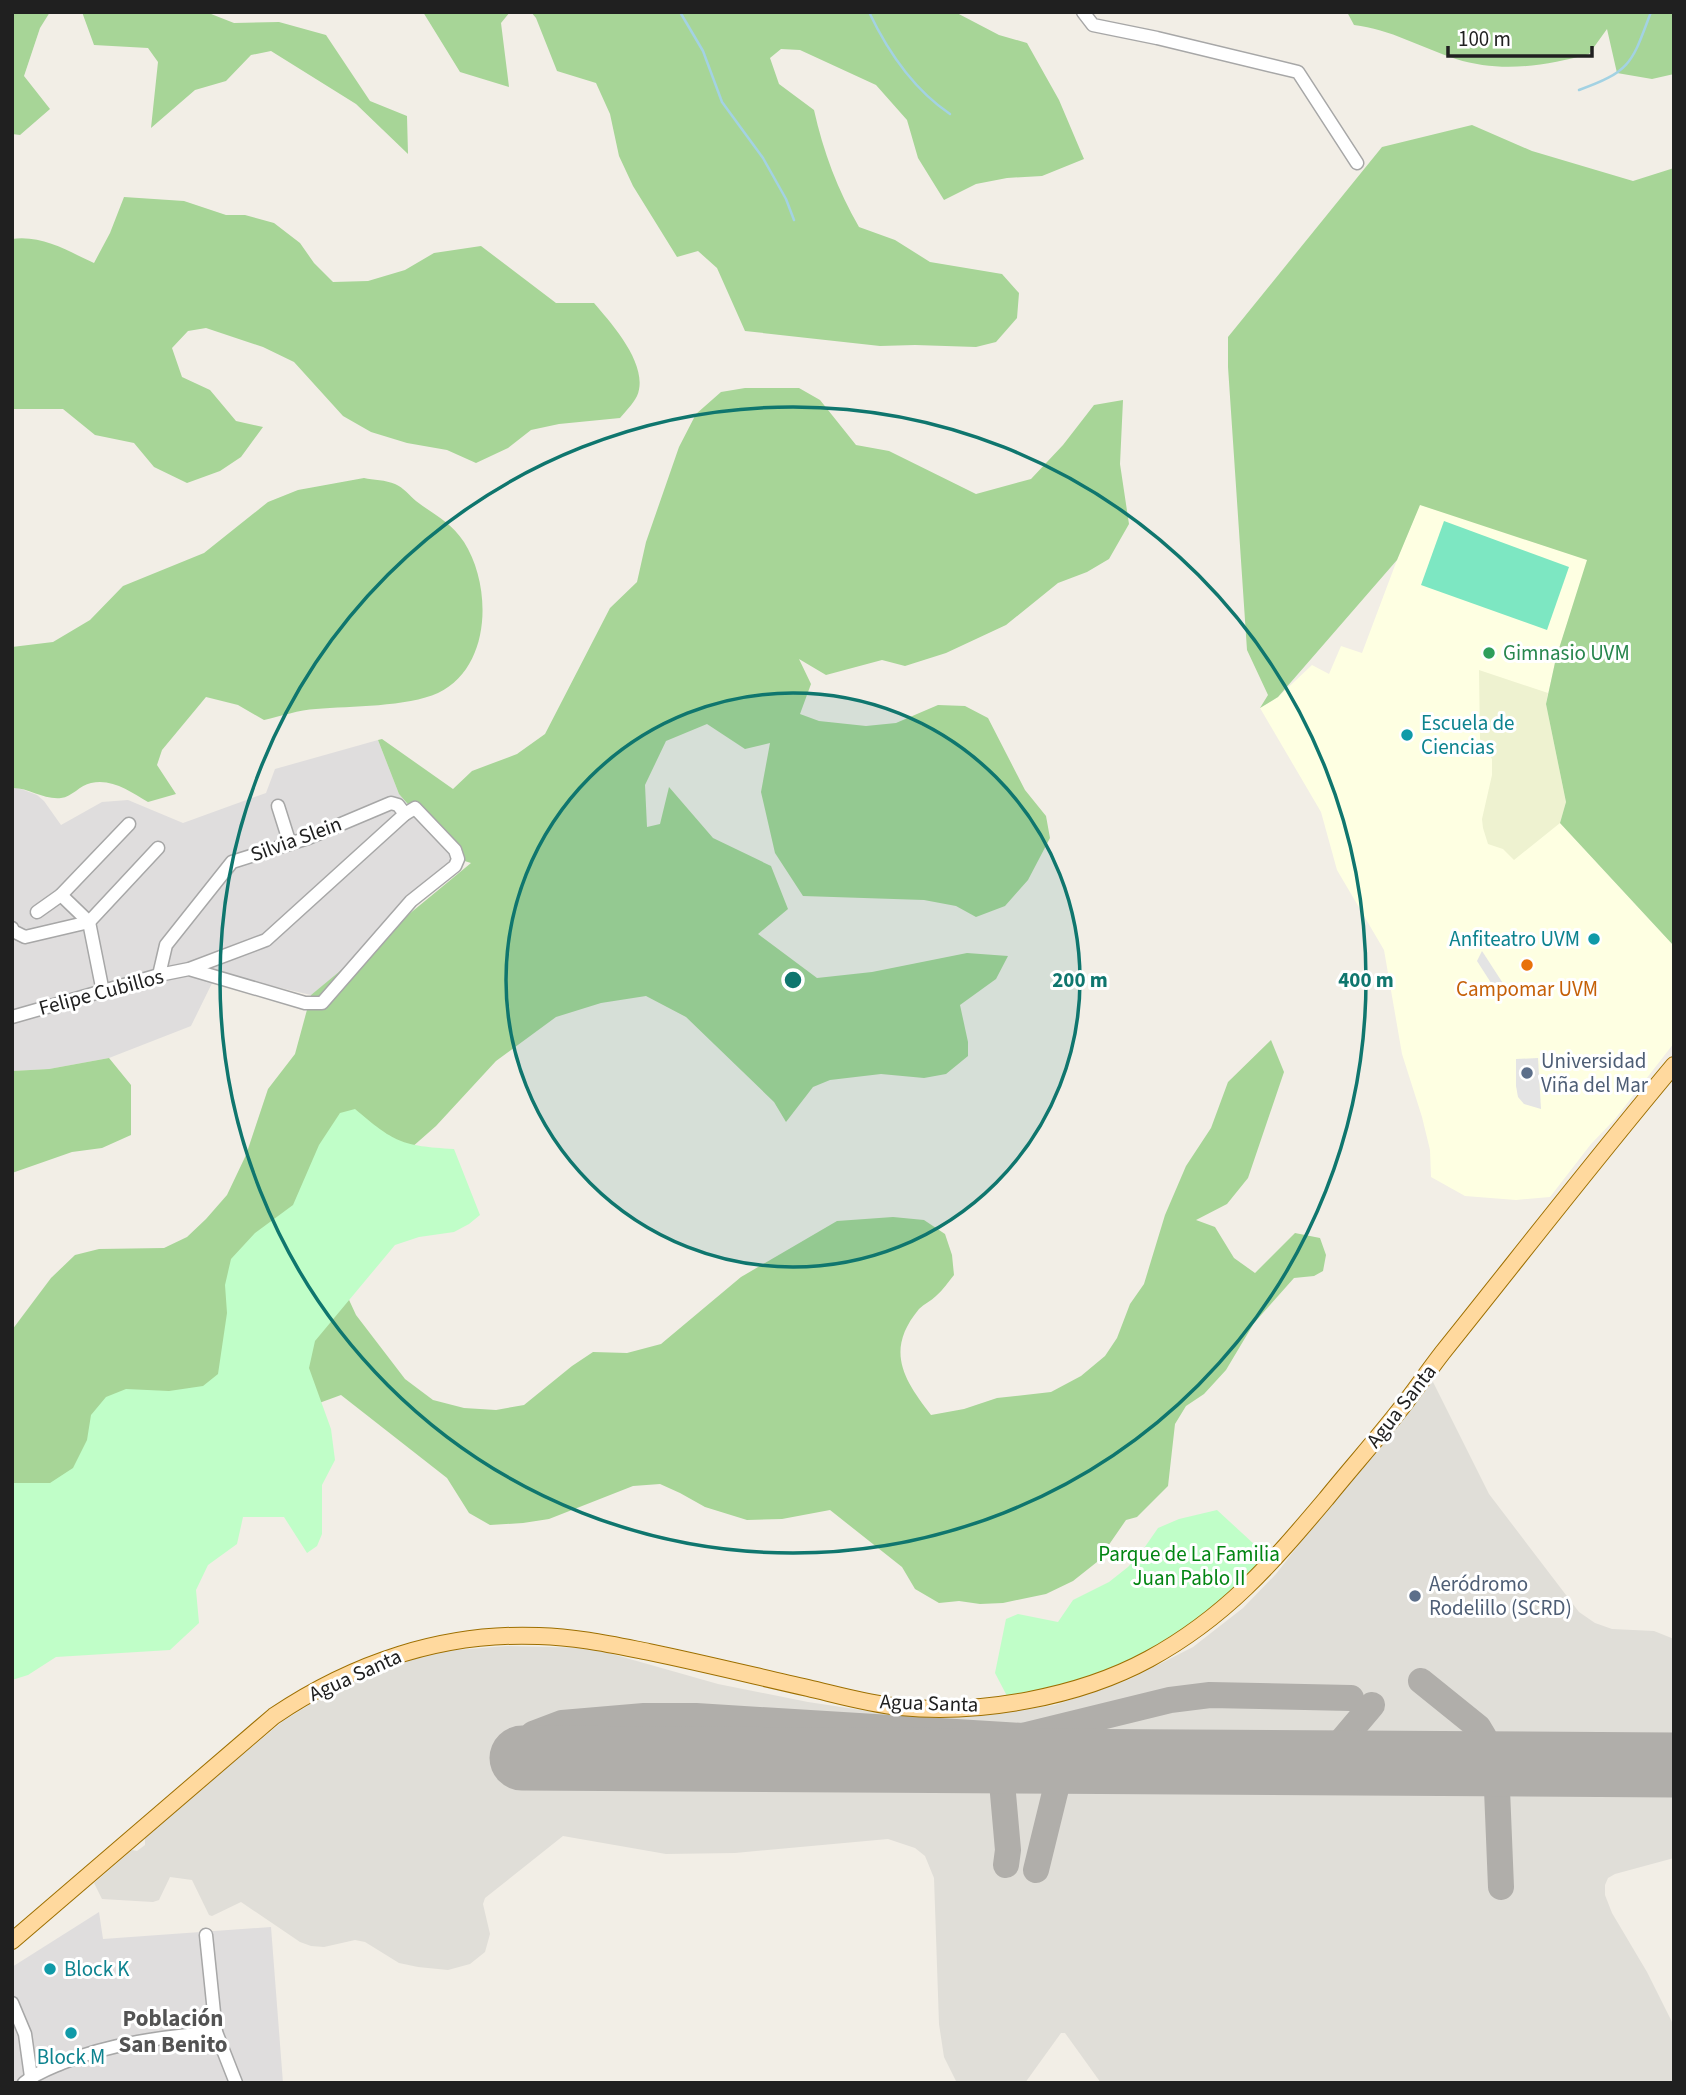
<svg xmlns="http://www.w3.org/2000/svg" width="1686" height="2095" viewBox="0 0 1686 2095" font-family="'Source Sans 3',sans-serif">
<rect width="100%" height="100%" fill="#f2eee6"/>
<!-- residential -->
<g fill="#dfdddd">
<path d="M378 740 399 794 455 858 343 970 311 995 217 973 191 1026 109 1058 49 1069 12 1071V788L16 787 37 795 44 801 61 825 102 802 128 800 183 823 266 793 275 769Z"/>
<path d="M99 1912 103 1939 271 1927 283 2083H12V1967Z"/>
</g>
<!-- education -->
<path fill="#feffe2" d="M1420 504 1588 560 1556 658 1546 704 1566 802 1560 823 1674 946V1043L1615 1119 1591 1144 1550 1197 1516 1200 1465 1196 1431 1177 1430 1150 1422 1117 1402 1054 1384 950 1337 870 1321 812 1260 708 1278 697 1312 665 1329 674 1341 646 1362 653 1397 560Z"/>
<!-- airport -->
<path fill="#e0ded8" d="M1432 1380 1489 1494 1579 1612 1595 1623 1612 1629 1654 1631 1674 1639V1858L1615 1874 1608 1878 1605 1885V1895L1612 1913 1647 1972 1674 2026V2083H1101L1065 2033H1061L1025 2083H957L944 2057 939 2024 934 1878 925 1856 915 1848 888 1839 735 1853 666 1854 563 1836 485 1898 483 1904 490 1934 485 1952 470 1964 448 1970 418 1967 399 1963 365 1942 355 1940 324 1947 311 1946 300 1942 241 1902 212 1916 209 1915 192 1880 170 1877 159 1900 153 1902 102 1899 94 1883 132 1850 137 1851 145 1845V1836L283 1721 330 1692 356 1679 418 1657 444 1651 507 1646 591 1648 718 1684 808 1702 881 1713 937 1716 1000 1713 1055 1705 1128 1680 1193 1647 1243 1608 1276 1574 1324 1512Z"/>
<!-- farmland -->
<path fill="#eef2d0" d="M1479 670 1548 693 1546 704 1566 802 1560 823 1514 860 1503 849 1488 844 1483 828 1482 819 1492 775V759L1480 739Z"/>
<!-- forest -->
<g fill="#a7d597">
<path d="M12 12H50L40 28 24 76 50 109 20 135 12 134Z"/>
<path d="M82 12H206L234 23 279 22 326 35 370 101 407 116 408 154 356 104 271 51 251 55 226 81 195 90 151 128 158 62 148 48 94 45Z"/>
<path d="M423 12H510L501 23 509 87 460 72Z"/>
<path d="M531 12H955L999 35 1027 43 1059 100 1084 159 1042 176 1007 178 976 184 944 200 918 158 907 120 876 85 800 50 781 49 770 58 779 84 814 110C823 151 838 191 859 227L895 240 930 262 1002 274 1019 293 1017 318 996 342 976 347 915 345 880 346 745 331 717 268 698 251 677 257 633 186 619 156 610 114 596 83 557 71 536 18Z"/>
<path d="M1347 12H1674V74L1652 79 1617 73 1607 29 1589 54C1545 66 1501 73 1456 59 1422 48 1390 29 1354 25Z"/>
<path d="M1472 125 1532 151 1633 181 1674 168V946L1560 823 1566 802 1546 704 1556 658 1587 560 1420 505 1397 560 1278 697 1260 708 1268 695 1247 650 1228 367V337L1382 147Z"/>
<path d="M124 197 184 201 226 215H245L274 223 300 243 314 263 333 282 368 281 405 270 434 253 481 246 556 303H594C612 324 650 366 637 396 633 404 625 412 620 418L559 424 531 430 508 448 476 463 447 450 407 443 371 432 343 416 294 362 263 347 206 328 188 331 172 348 182 377 210 390 236 421 263 427 241 457 220 471 187 483 154 467 134 443 95 435 63 409H12V239C43 235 67 251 94 263L110 233Z"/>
<path d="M745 388H799L820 400 856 445 889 451 976 494 1031 479 1063 445 1094 405 1123 400 1120 464 1129 524 1109 559 1087 572 1058 583 1006 625 946 653 905 666 882 660 826 675 799 659 811 684 800 714 819 721 866 726 896 723 938 705 965 706 988 718 1025 790 1046 816 1050 838 1028 880 1005 906 976 917 956 906 924 900 803 896 775 853 761 792 770 743 745 749 707 724 666 741 645 785 647 827 660 824 669 787 713 838 771 866 788 909 758 934 817 978 872 972 967 953 1008 956 996 979 960 1005 968 1042V1056L946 1074 924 1078 881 1074 830 1080 813 1087 786 1122 774 1102 686 1017 646 996 601 1003 556 1017 496 1061 436 1126 411 1148 344 1289 356 1315 405 1379 433 1400 464 1408 496 1410 524 1405 572 1366 593 1352 627 1353 661 1344 741 1277 837 1221 893 1217 924 1220 945 1234 952 1255 954 1275C948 1282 943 1290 936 1296 931 1301 924 1304 919 1309 885 1350 903 1379 931 1415L964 1409 997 1398 1051 1392 1081 1376 1105 1356 1117 1338 1130 1304 1144 1284 1165 1215 1186 1166 1211 1128 1228 1082 1271 1040 1284 1072 1248 1178 1227 1204 1196 1220 1215 1227 1234 1258 1255 1273 1295 1233 1320 1238 1326 1255 1323 1271 1314 1276 1294 1278 1254 1323 1226 1370 1204 1394 1186 1406 1175 1424 1168 1486 1137 1517 1126 1520 1097 1562 1073 1581 1046 1594 1003 1603 980 1604 959 1601 939 1603 915 1589 902 1567 830 1510 782 1519 747 1520 705 1507 680 1493 660 1484 633 1486 549 1519 523 1523 490 1525 469 1513 447 1478 341 1395 270 1421 12 1588V1330L51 1278 75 1255 99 1249 164 1248 187 1237 206 1219 227 1195 246 1155 268 1089 295 1054 311 995 471 863 455 858 399 794 378 740 382 739 453 789 472 771 517 754 545 734 610 608 637 582 646 542 679 447 696 414 721 392Z"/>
<path d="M364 478C373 480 386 480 395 484 403 487 410 496 416 501 434 515 450 521 464 542 492 586 492 667 438 693 407 707 351 706 316 709 299 710 281 716 264 720L238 705 206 697 162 750 157 765 176 794 148 802C131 792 112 778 91 783 80 785 72 797 61 798 44 800 27 787 12 788V647L53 642 90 620 123 586 204 553 268 502 298 490Z"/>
<path d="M109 1058 131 1085V1135L102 1148 72 1152 12 1173V1071L49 1069Z"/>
</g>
<!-- park -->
<g fill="#c0fec8">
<path d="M355 1109C394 1142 401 1146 454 1149L480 1215 469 1224 454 1232 419 1237 395 1245 315 1341 309 1368 331 1429 335 1460 322 1485V1534L317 1546 307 1553 284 1517H243L237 1544 208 1565 196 1590 199 1623 170 1650 56 1657 28 1675 12 1680V1483H50L73 1468 87 1440 91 1415 106 1397 126 1389 169 1391 203 1386 218 1374 227 1313 225 1285 231 1259 255 1233 293 1205 319 1145 340 1113Z"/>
<path d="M1217 1510 1267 1556C1253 1570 1240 1585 1225 1599 1169 1650 1082 1686 1007 1696L995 1673 1006 1619 1018 1614 1058 1622 1073 1600 1109 1582 1128 1567 1140 1554 1158 1528 1179 1519Z"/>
</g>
<!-- pitch -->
<path fill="#7de7c2" d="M1444 521 1569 567 1547 630 1421 585Z"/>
<!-- parking -->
<g fill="#e4e4e4">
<path d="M1482 951 1506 988 1502 1000 1477 961Z"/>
<path d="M1538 1058 1541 1109 1524 1104 1518 1097 1516 1086V1059Z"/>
</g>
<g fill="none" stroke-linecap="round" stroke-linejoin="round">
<!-- stream -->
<g stroke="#a3d2e3" stroke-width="2.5">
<path d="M680 12 703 51 722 102 763 158 786 199 794 220"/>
<path d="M869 12C888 52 913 89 950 114"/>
<path d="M1579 90C1632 71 1632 62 1651 12"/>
</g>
<!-- taxiway -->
<g stroke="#b0aeaa" stroke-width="26">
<path d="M1421 1681 1478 1727 1484 1737 1486 1765"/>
<path d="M522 1758 533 1734 562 1723 644 1716H696L1023 1736 1170 1700 1210 1695 1351 1698"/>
<path d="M1000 1760 1008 1850 1006 1865"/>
<path d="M1323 1763 1372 1705"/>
<path d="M1496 1765 1501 1887"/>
<path d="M1036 1870 1063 1760"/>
</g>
<!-- runway -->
<path stroke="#b0aeaa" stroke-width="65" d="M522 1758 1674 1765"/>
<defs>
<g id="minor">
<path d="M1083 12 1093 25 1157 38 1298 72 1357 163"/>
<path d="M278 806 290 844"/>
<path d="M61 895 89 922 103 992"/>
<path d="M37 912 61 895 129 824"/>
<path d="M12 928 13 931 25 937 89 922 158 848"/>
<path d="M159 975 166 945 232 862 308 838 391 803 398 805 405 814"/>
<path d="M12 1017 159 975 189 969 266 940 405 814 415 808 455 850 458 859 455 866 411 901 322 1003H305L189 969"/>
<path d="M206 1935 216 2032 236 2083"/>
<path d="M12 2003 25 2034 31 2077"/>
<path d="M24 2083C36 2073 48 2069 62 2063 112 2043 163 2037 216 2032"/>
</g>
<path id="major" d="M12 1941 274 1716C353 1663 443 1632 539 1636 577 1637 613 1645 649 1652 702 1663 755 1676 808 1688 838 1695 869 1704 900 1707 980 1715 1079 1697 1149 1659 1226 1617 1271 1564 1326 1499 1351 1468 1378 1438 1402 1407 1416 1389 1429 1370 1443 1352 1520 1256 1595 1159 1674 1065"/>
</defs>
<!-- minor casing -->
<use href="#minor" stroke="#a7a7a7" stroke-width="15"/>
<!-- major casing -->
<use href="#major" stroke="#9d6f00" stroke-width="18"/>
<!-- minor -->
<use href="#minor" stroke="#fff" stroke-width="12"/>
<!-- major -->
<use href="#major" stroke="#ffd99e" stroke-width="16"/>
</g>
<!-- distance rings -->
<circle cx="793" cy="980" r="287" fill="#0f766e" fill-opacity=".12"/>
<g fill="none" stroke="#0f766e" stroke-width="3.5">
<circle cx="793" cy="980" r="287"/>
<circle cx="793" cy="980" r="573"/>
</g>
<!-- markers -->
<circle fill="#2e9e5b" stroke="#fff" stroke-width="2.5" cx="1489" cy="653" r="7"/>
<g fill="#0f9aa8" stroke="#fff" stroke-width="2.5">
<circle cx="1407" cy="735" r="7"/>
<circle cx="1594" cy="939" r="7"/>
<circle cx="50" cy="1969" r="7"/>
<circle cx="71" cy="2033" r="7"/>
</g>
<circle fill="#e8710a" stroke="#fff" stroke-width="2.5" cx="1527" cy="965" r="7"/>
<g fill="#5c6f8a" stroke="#fff" stroke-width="2.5">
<circle cx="1527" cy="1073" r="7"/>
<circle cx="1415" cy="1596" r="7"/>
</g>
<g text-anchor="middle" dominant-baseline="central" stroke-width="6" stroke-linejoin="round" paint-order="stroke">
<!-- leisure labels -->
<g font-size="21" fill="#27864d" stroke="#fff" text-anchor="start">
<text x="1503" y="653">Gimnasio UVM</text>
</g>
<!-- culture labels -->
<g font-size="21" fill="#0d838f" stroke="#fff" text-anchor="start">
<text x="1421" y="723">Escuela de<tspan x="1421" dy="24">Ciencias</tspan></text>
<text x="1580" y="939" text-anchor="end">Anfiteatro UVM</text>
<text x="64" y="1969">Block K</text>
<text x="71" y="2057" text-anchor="middle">Block M</text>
</g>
<!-- street labels -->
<g font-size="21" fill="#202020" stroke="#fff">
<text transform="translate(296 839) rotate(-20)">Silvia Slein</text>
<text transform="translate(101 992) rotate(-15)">Felipe Cubillos</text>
<text transform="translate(1401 1406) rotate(-52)">Agua Santa</text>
<text transform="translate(355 1675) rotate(-24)">Agua Santa</text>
<text transform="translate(929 1703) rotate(2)">Agua Santa</text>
</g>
<!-- food labels -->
<g font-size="21" fill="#c56008" stroke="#fff">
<text x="1527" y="989">Campomar UVM</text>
</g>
<!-- service labels -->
<g font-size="21" fill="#4e5e75" stroke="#fff" text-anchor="start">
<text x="1541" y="1061">Universidad<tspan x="1541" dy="24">Viña del Mar</tspan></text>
<text x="1429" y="1584">Aeródromo<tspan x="1429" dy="24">Rodelillo (SCRD)</tspan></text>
</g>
<!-- park labels -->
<g font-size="21" fill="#028512" stroke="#fff">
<text x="1189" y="1554">Parque de La Familia<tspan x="1189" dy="24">Juan Pablo II</tspan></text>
</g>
<!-- neighbourhood labels -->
<g font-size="23" font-weight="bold" fill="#535353" stroke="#fff">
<text x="173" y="2018">Población<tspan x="173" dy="26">San Benito</tspan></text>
</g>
</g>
<circle cx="793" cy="980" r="10" fill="#0f766e" stroke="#fff" stroke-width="3.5"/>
<g font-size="21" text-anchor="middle" font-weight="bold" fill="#0f766e" stroke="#fff" stroke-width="6" stroke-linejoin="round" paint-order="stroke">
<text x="1080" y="987">200 m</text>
<text x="1366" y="987">400 m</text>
</g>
<!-- border -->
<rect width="1686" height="2095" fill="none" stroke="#202020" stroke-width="28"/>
<!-- scale -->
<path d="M1448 46v10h144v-10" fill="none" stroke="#202020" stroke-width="3.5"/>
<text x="1458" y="46" font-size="21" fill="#202020" stroke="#ffffff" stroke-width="5" paint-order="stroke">100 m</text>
</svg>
